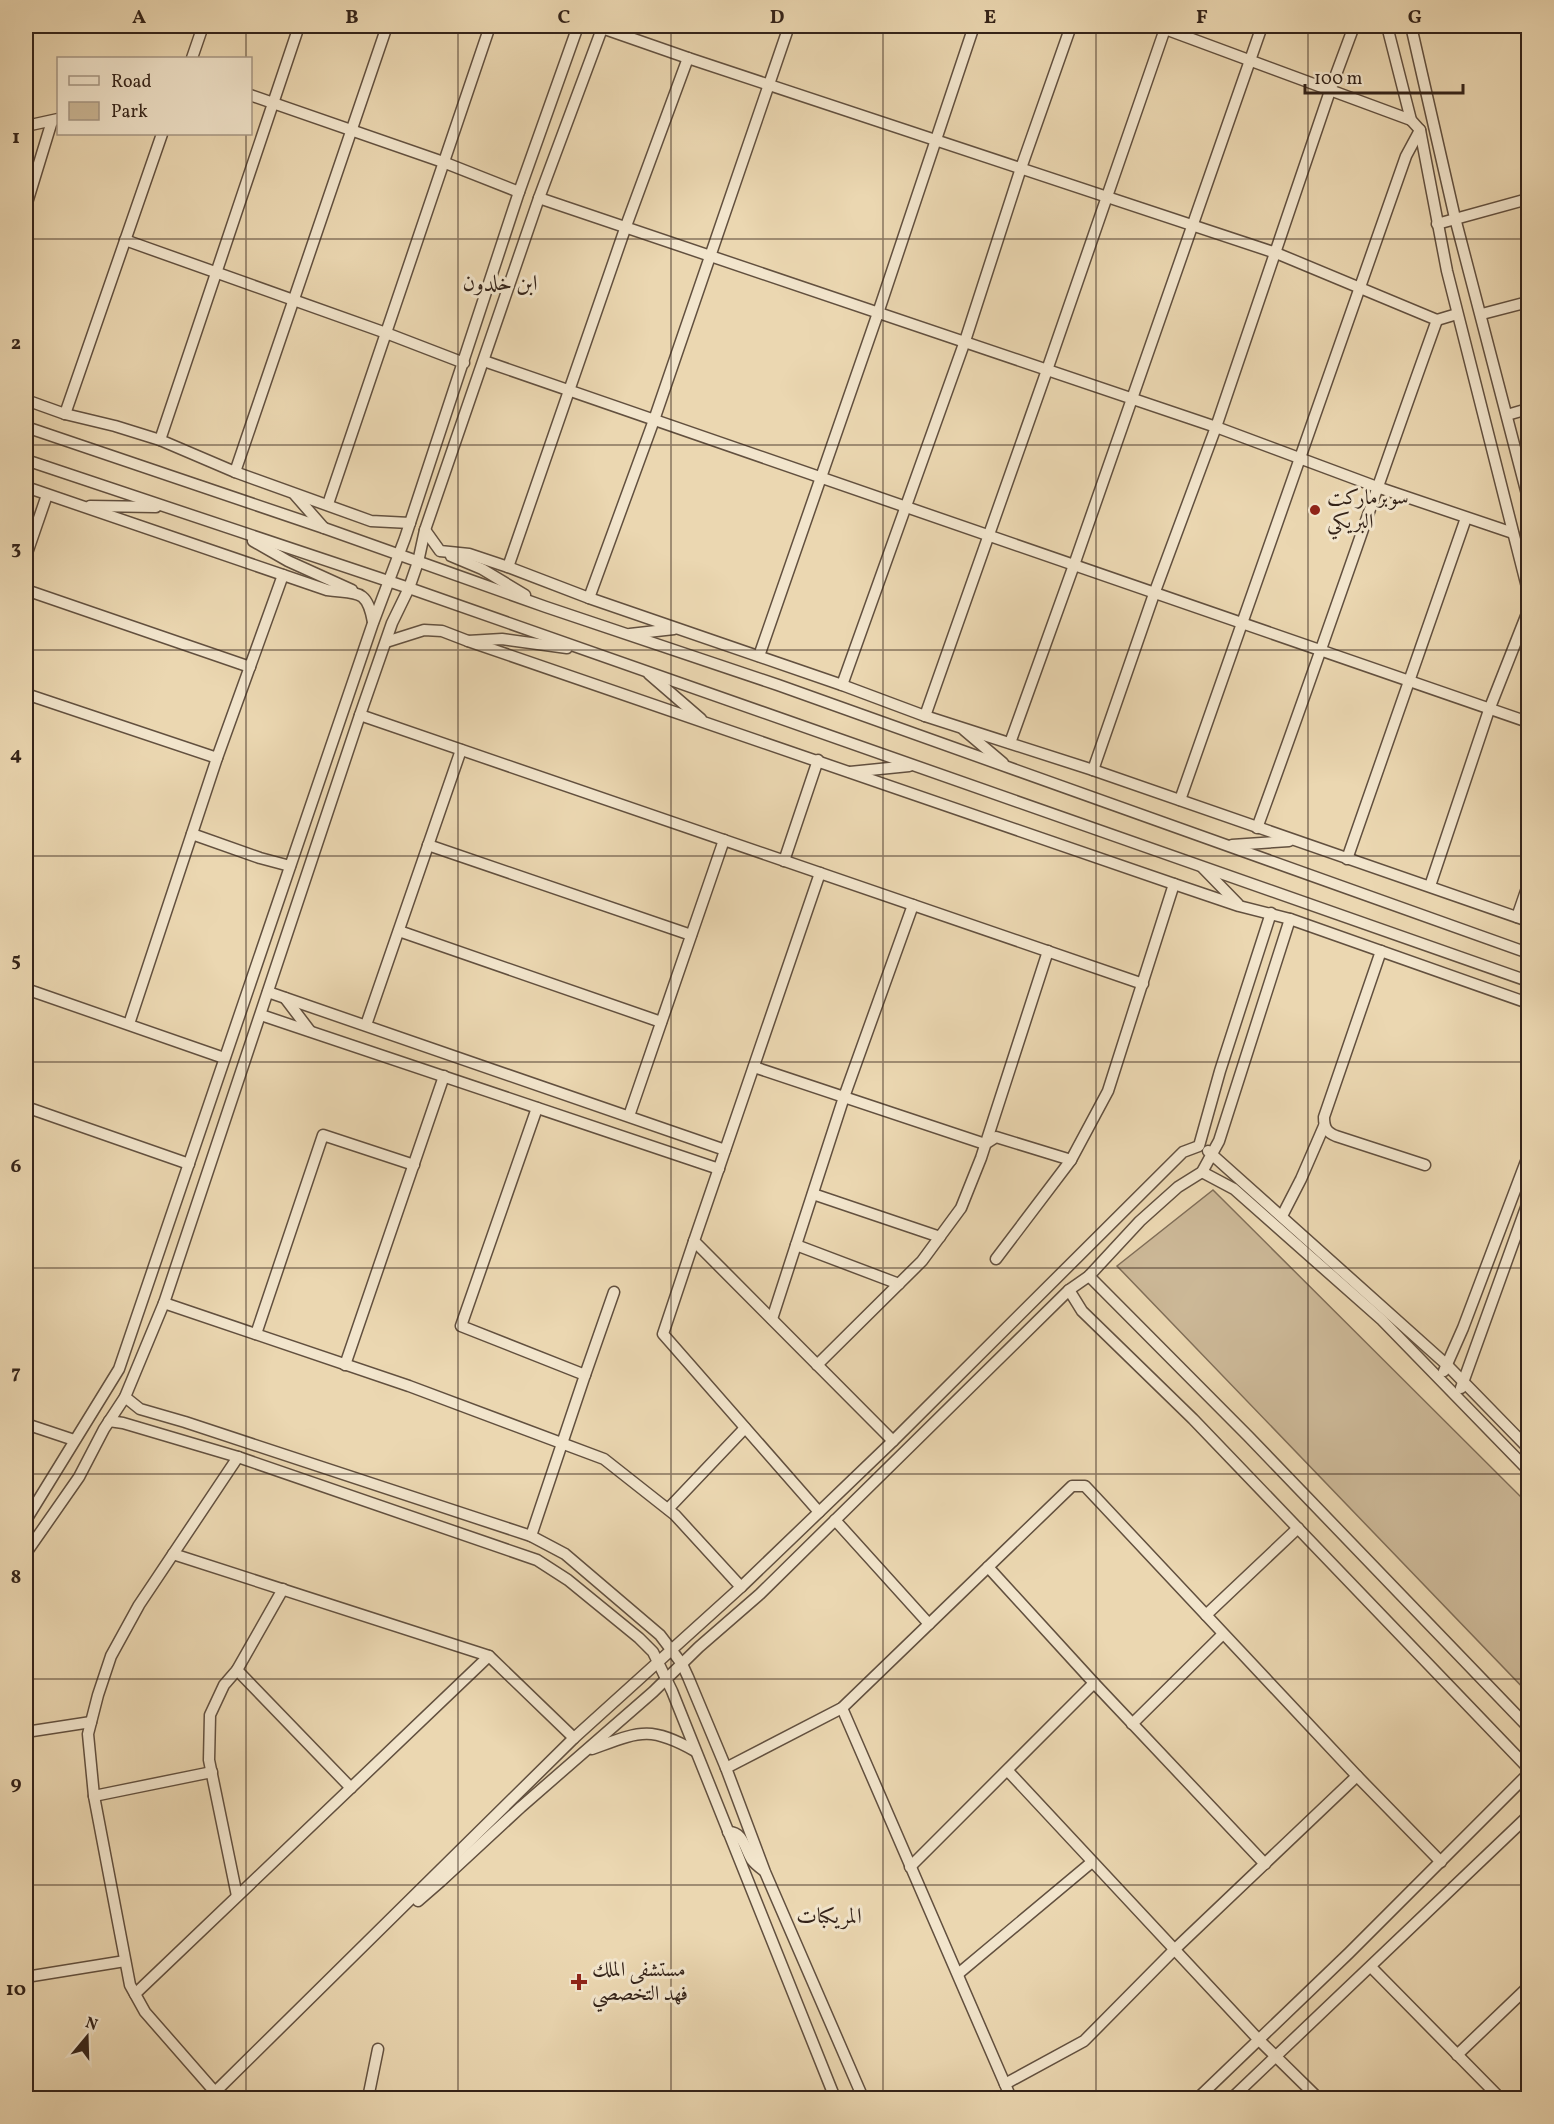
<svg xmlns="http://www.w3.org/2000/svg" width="1554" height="2124" viewBox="0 0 1554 2124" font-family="Vollkorn,Amiri,serif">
<rect width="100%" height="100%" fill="#ebd7b1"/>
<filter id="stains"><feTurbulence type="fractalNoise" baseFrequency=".00333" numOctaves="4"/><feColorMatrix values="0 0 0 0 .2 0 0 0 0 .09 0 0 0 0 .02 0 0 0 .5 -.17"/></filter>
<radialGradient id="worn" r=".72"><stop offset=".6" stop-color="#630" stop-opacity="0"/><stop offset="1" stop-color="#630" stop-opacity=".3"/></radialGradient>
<!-- green -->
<path fill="#ccb897" stroke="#806e58" stroke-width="1.5" d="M1213 1190 1528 1504V1693L1117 1266Z"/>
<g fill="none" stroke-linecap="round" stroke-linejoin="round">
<defs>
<g id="minor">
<path d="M1157 26 1411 120"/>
<path d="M1387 26 1411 120 1420 130 1447 271 1528 591"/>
<path d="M1411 26 1455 218 1528 498"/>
<path d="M602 28 688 58 1276 253 1437 320 1457 314"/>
<path d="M192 58 203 26"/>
<path d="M250 95 443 162 519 192"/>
<path d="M26 126 58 119"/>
<path d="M539 198 1216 427 1377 487 1513 533"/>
<path d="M26 206 52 121"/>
<path d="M1437 224 1528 199"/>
<path d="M125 240 386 333 464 363"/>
<path d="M1482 314 1528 302"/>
<path d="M484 361 1528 722"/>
<path d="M26 400 65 414 115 426 160 440 235 472 371 521 410 523"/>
<path d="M65 414 162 134"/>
<path d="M1507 415 1528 409"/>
<path d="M26 427 324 528 546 607 778 685 1528 953"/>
<path d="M160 440 299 26"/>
<path d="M26 460 409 588 1528 981"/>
<path d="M235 472 387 26"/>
<path d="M26 487 327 590C357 594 367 588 373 622"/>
<path d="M295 495 324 528"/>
<path d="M328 504 490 26"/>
<path d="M90 506 156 507"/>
<path d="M425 530 440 551 469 554 508 567 589 598 842 685 925 716 1093 770 1528 921"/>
<path d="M253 541 288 561 352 590"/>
<path d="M26 556 47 495"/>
<path d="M451 556 482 569 525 595"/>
<path d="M508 567 626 226 688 58"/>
<path d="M26 590 250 667"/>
<path d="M589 598 654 420 789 26"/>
<path d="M630 634 674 629"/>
<path d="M468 641 1174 884 1239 906 1290 919 1528 1003"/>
<path d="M386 642 424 630 442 631 468 641 502 639 567 648"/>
<path d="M759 656 878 313 974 26"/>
<path d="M649 674 701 719"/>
<path d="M842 685 965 341 1021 168 1071 26"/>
<path d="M26 694 217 758"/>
<path d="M360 715 1143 984"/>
<path d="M925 716 1047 370 1166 26"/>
<path d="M964 730 1003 763"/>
<path d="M1010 743 1074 565 1262 26"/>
<path d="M1093 770 1154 594 1216 427 1331 88 1354 26"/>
<path d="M850 772 909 766"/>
<path d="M1180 800 1406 156 1420 130"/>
<path d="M1257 828C1319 659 1376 489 1437 320"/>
<path d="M192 834 260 858 290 866"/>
<path d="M428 845 691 935"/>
<path d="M1232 845 1289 841"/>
<path d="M1347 859 1466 518"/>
<path d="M784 861 818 760"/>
<path d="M1203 868 1238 904"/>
<path d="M820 873 694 1241 893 1441"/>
<path d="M1430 886 1489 710 1528 611"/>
<path d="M1517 917 1528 885"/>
<path d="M399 931 661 1022"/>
<path d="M1381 951 1324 1117C1324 1127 1326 1132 1336 1136L1425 1165"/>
<path d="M26 989 224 1058"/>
<path d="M268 992 725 1150"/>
<path d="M285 998 310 1031"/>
<path d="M261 1015 719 1169"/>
<path d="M129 1024 217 758 283 575"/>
<path d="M366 1025 461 750"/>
<path d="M754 1067 985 1144 996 1137 1071 1160"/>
<path d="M26 1107 189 1164"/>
<path d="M629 1116 724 840"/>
<path d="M1208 1151 1447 1365 1528 1448"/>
<path d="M1202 1172 1234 1189 1382 1320 1528 1470"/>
<path d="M813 1194 940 1237"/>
<path d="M1282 1216 1301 1179 1324 1126"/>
<path d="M694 1241 663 1334 819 1512"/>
<path d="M796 1245 899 1284"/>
<path d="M996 1259 1071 1160 1108 1091 1174 884"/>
<path d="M1089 1276 1248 1436 1528 1727"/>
<path d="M1069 1290 1082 1311 1193 1419 1528 1768"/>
<path d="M164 1303 409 1386 604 1459 675 1515 741 1587"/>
<path d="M772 1319 844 1097 913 905"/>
<path d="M256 1334 323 1135 414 1165"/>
<path d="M345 1365 444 1076"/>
<path d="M817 1365 922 1261 961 1208 981 1158 1048 951"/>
<path d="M1444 1371 1463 1328 1528 1156"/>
<path d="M585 1375 614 1292"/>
<path d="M1461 1388 1528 1202"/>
<path d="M125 1397 140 1409 185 1422 531 1536 565 1554 660 1635 682 1664 688 1677 726 1768 765 1872 863 2098"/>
<path d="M109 1421 123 1423 238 1457 537 1560 568 1580 639 1638 653 1652 672 1691 835 2098"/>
<path d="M26 1424 74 1440"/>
<path d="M668 1509 745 1428"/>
<path d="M26 1520 119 1369 373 623 405 538 519 192 578 26"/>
<path d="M835 1520 929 1624"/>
<path d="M531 1536 585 1375 461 1326 537 1108"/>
<path d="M26 1553 79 1477 104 1429 125 1397 164 1303 360 715 392 623 409 588 418 562 425 530 539 198 603 26"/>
<path d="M173 1554 489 1656 574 1738"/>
<path d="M988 1567 1094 1683 1265 1864"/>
<path d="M1206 1615 1298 1528"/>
<path d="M237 1670 351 1788"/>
<path d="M842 1708 1011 2098"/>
<path d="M1132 1724 1223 1634"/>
<path d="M26 1732 91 1722"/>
<path d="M592 1749C639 1732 649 1725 695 1751"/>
<path d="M726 1768 842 1708 1072 1486H1085L1357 1776 1441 1862"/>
<path d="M1008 1771 1259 2040 1318 2098"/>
<path d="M94 1796 212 1772"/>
<path d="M728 1832C743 1831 745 1849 752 1860 755 1864 759 1867 763 1870"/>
<path d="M910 1867 1094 1683"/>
<path d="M237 1896 209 1760 210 1715 224 1685 237 1670 283 1589"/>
<path d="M418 1901 441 1881 521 1807 653 1692 699 1647 760 1594 1069 1290 1089 1276 1140 1221 1178 1187 1202 1172 1219 1141 1290 919"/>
<path d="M1371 1967 1500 2098"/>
<path d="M958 1974 1092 1862"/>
<path d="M26 1977 125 1961"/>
<path d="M135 1994 489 1656"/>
<path d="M1457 2055 1528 1987"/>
<path d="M1005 2084 1084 2041 1174 1950 1357 1776"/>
<path d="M215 2092 145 2012 130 1985 94 1796 88 1734 98 1695 111 1656 139 1605 238 1457"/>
<path d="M209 2098 574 1738 741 1587 893 1441 1183 1152 1199 1146 1220 1071 1271 913"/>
<path d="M368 2098 378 2049"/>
<path d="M1198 2098 1349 1953 1528 1774"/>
<path d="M1232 2098 1528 1816"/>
</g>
</defs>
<!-- minor casing -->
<use href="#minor" stroke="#62503f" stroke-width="13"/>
<!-- minor -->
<use href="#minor" stroke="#f2e5cc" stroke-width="10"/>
</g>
<!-- grid -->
<path fill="none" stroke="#342319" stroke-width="1.5" stroke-opacity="0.55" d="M246 26V58M458 26V2098M671 26V2098M883 26V2098M1096 26V2098M1308 26V2098M246 134V2098M26 239H1528M26 445H1528M26 650H1528M26 856H1528M26 1062H1528M26 1268H1528M26 1474H1528M26 1679H1528M26 1885H1528"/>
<!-- markers -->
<g fill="#8f2418" stroke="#f2e5cc" stroke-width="2">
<circle cx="1315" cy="510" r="6"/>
<path d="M576 1973h6v6h6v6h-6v6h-6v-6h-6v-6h6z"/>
</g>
<g text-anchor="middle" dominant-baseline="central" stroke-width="6" stroke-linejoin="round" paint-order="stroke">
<!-- poi labels -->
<g font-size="21" fill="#342319" stroke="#f2e5cc" text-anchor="start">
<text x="1327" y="498">سوبرماركت<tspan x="1327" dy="24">البريكي</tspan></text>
<text x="592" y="1970">مستشفى الملك<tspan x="592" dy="24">فهد التخصصي</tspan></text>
</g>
<!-- neighbourhood labels -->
<g font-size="22" fill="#342319" stroke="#f2e5cc">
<text x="500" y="284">ابن خلدون</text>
<text x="829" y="1917">المريكبات</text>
</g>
</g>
<!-- margin -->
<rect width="1554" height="2124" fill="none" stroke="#ebd7b1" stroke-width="66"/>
<!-- legend -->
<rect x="57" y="57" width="195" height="78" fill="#f2e5cc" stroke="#a69784" stroke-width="1.5"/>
<rect x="69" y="76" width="30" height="9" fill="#f2e5cc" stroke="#a69784" stroke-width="1.5"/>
<text x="111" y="87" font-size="18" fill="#342319">Road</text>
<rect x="69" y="102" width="30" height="18" fill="#ccb897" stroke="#a69784" stroke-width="1.5"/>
<text x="111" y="117" font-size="18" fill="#342319">Park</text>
<!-- north arrow -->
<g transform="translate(87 2037) rotate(19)" stroke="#f2e5cc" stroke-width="4.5" paint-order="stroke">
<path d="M0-4.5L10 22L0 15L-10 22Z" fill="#342319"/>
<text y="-9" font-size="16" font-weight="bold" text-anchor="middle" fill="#342319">N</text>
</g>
<!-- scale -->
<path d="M1305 84v9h158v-9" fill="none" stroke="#342319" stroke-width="3"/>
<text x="1314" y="84" font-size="18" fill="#342319" stroke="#f2e5cc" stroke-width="4.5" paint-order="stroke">100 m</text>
<rect x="33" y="33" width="1488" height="2058" fill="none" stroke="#342319" stroke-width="2"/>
<g font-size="20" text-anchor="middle" font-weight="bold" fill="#342319">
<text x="139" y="23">A</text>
<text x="352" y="23">B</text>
<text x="564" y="23">C</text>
<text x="777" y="23">D</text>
<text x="990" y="23">E</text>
<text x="1202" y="23">F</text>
<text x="1415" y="23">G</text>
<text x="16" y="143">1</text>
<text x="16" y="349">2</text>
<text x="16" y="554">3</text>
<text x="16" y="760">4</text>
<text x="16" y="966">5</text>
<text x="16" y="1172">6</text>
<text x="16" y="1378">7</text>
<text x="16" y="1583">8</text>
<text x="16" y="1789">9</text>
<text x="16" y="1995">10</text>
</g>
<rect width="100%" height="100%" filter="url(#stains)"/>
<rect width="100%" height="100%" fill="url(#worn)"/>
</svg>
